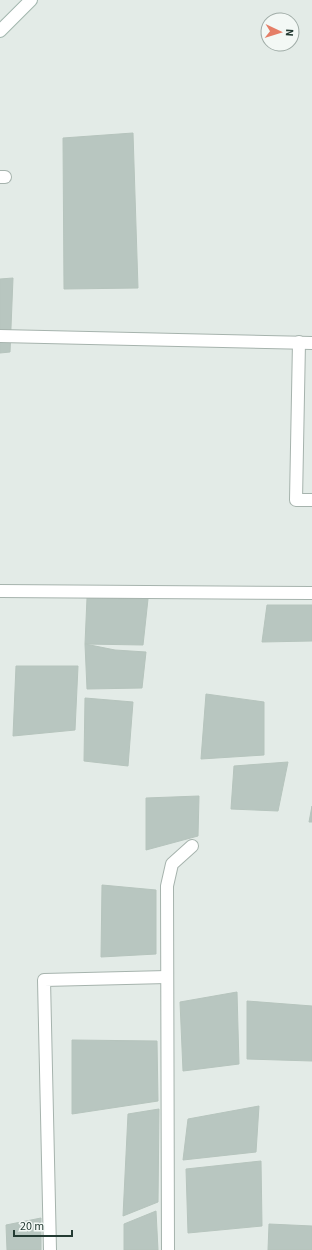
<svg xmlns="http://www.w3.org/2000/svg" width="312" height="1250" viewBox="0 0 312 1250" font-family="'Source Sans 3',sans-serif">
<rect width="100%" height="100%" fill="#e3ebe7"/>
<!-- building -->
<g fill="#b8c6c0" stroke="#b6c4bd">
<path d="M133 133 138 288 64 289 63 138Z"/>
<path d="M13 278 10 352 0 353V279Z"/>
<path d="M87 598 148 599 143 645 85 644Z"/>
<path d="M267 605H312V641L262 642Z"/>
<path d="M85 644 115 650 146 652 142 688 87 689Z"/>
<path d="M16 666H78L75 730 13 736Z"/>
<path d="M206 694 264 702V755L201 759Z"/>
<path d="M85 698 133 702 128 766 84 761Z"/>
<path d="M288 762 278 811 231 809 234 766Z"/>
<path d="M199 796 198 836 146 850V798Z"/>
<path d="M312 806V822H309Z"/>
<path d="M102 885 156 890V954L101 957Z"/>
<path d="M237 992 239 1064 183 1071 180 1002Z"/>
<path d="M247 1001 312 1006V1061L247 1059Z"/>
<path d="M72 1040 157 1041 158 1101 72 1114Z"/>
<path d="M259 1106 256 1152 183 1160 188 1119Z"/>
<path d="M159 1109 158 1202 123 1216 128 1114Z"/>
<path d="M261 1161 262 1226 188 1233 186 1169Z"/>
<path d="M156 1211 158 1250H124V1224Z"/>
<path d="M41 1218V1250H7L6 1225Z"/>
<path d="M269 1224 312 1226V1250H268Z"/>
</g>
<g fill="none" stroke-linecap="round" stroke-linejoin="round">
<defs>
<g id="street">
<path d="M0 177H5"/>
<path d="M0 336 312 343"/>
<path d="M299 342 296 500H312"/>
<path d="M0 591 312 593"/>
<path d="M50 1250 44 980 167 977"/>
<path d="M168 1250 167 886 172 864 192 846"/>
</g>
<path id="secondary" d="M0 31 31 0"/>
</defs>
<!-- street casing -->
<use href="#street" stroke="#a6b3ad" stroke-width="14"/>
<!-- secondary casing -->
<use href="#secondary" stroke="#a2b6ae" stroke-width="14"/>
<!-- street -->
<use href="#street" stroke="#fff" stroke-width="12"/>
<!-- secondary -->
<use href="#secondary" stroke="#fff" stroke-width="12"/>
</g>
<!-- north arrow -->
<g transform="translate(280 32) rotate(94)"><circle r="19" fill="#f3f8f5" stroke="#a0aca7"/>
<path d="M0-3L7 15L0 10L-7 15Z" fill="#e57e67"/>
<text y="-6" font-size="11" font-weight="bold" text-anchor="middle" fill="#243b33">N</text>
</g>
<!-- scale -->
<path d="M14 1230v6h58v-6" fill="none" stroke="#243b33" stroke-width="2"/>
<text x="20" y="1230" font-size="12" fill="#243b33" stroke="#f3f8f5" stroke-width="3" paint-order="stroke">20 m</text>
</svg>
